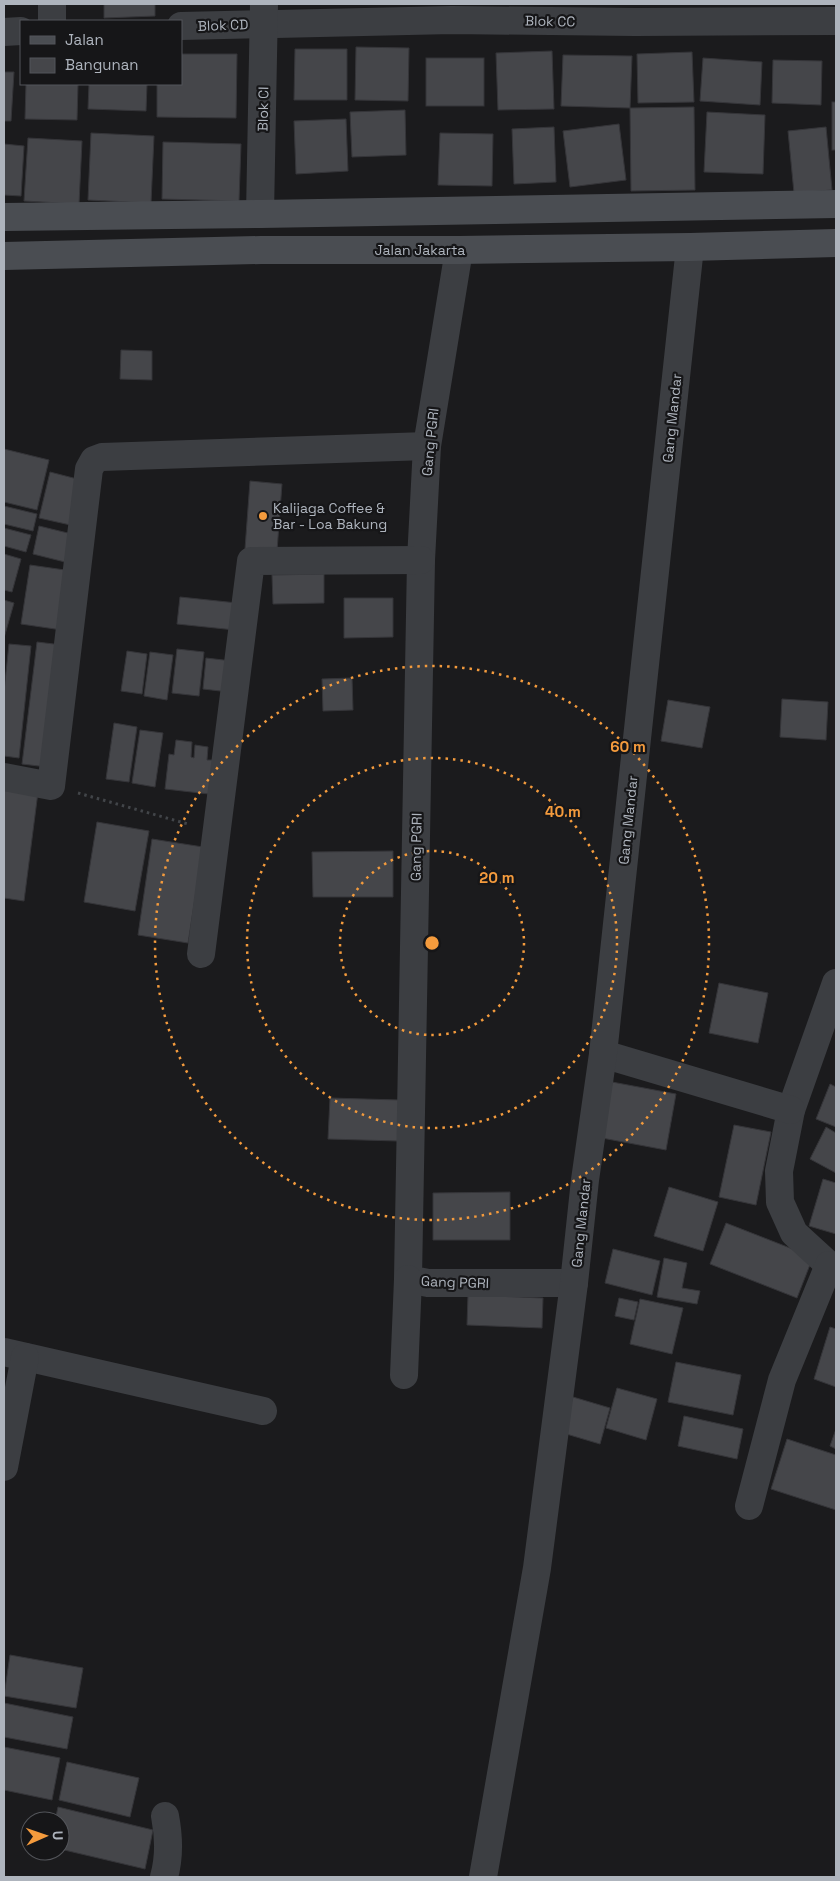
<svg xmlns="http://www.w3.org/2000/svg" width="840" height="1881" viewBox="0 0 840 1881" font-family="'Space Grotesk',sans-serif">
<rect width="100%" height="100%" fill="#1b1b1d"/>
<!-- building -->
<g fill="#45464a" stroke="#353539">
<path d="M104 4H155V16L104 18Z"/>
<path d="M356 47 409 48 408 101 355 100Z"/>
<path d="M295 49H347V100H294Z"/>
<path d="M552 51 554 109 498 110 496 53Z"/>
<path d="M692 52 694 102 638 103 637 54Z"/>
<path d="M181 54H237L236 118 157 117V84H181Z"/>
<path d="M563 55 632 56 630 108 561 106Z"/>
<rect x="426" y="58" width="58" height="48"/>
<path d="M703 58 762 62 760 105 700 101Z"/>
<path d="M773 60 822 61 821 105 772 103Z"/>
<path d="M4 72H14L11 121H4Z"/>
<path d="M26 84H78L77 120 25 119Z"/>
<path d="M89 84H147L146 111 88 109Z"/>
<rect x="832" y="102" width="4" height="48"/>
<path d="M694 107 695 190 631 191 630 108Z"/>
<path d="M405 110 406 155 352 157 350 112Z"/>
<path d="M707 112 765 115 763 174 704 172Z"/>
<path d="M346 119 348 171 296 174 294 121Z"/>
<path d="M619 124 626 180 570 187 563 131Z"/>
<path d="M554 127 556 182 514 184 512 129Z"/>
<path d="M826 127 832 190 794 193 788 131Z"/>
<path d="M91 133 154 136 151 203 88 200Z"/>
<path d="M440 133 493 134 492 186 438 185Z"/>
<path d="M28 138 82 141 79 204 24 201Z"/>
<path d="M163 142 241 144 239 201 162 199Z"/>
<path d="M4 144 24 146 21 196 4 195Z"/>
<path d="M121 350 152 351V380L120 379Z"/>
<path d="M4 449 49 460 37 510 4 502Z"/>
<path d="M50 472 85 481 75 526 39 518Z"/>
<path d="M250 481 282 484 277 551 245 549Z"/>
<path d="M4 506 37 514 33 531 4 524Z"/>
<path d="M39 526 76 535 69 563 33 554Z"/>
<path d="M4 528 31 535 26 552 4 546Z"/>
<path d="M4 554 21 559 12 592 4 590Z"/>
<path d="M30 565 72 571 62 630 21 624Z"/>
<path d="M324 574V603L273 604 272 575Z"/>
<path d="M180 597 237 603 235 630 177 624Z"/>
<path d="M344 598H393V637L344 638Z"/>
<path d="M4 600 14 603 4 638Z"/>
<path d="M37 642 62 645 47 767 22 764Z"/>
<path d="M9 644 31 646 19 758 4 756V691Z"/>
<path d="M177 649 204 652 199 696 172 693Z"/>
<path d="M127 651 147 654 142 694 121 691Z"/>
<path d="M150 652 173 655 167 700 144 696Z"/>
<path d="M206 658 232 661 229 692 203 689Z"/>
<path d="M352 678 353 710 323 711 322 679Z"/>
<path d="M782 699 828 702 826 740 780 737Z"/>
<path d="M668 700 710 707 702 748 661 741Z"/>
<path d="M114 723 137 727 129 782 106 779Z"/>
<path d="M140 730 163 733 155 787 132 783Z"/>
<path d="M176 740 192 742 191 757 194 758 195 745 208 747 207 760H213L209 794 165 789 169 754 174 755Z"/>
<path d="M4 787 38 792 24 901 4 898Z"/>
<path d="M97 822 149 831 135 911 84 902Z"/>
<path d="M152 839 203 847 188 943 138 935Z"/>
<path d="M393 851V897H313L312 852Z"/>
<path d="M719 983 768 993 758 1043 709 1033Z"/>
<path d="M612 1082 676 1094 666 1150 602 1138Z"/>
<path d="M830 1084 836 1087V1127L816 1119Z"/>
<path d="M330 1098 399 1100 398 1141 328 1139Z"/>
<path d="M734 1125 771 1132 756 1205 719 1197Z"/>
<path d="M826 1127 836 1133V1173L810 1159Z"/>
<path d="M823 1179 836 1183V1234L809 1226Z"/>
<path d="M669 1187 718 1202 703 1251 654 1236Z"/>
<path d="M510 1192V1240H433V1193Z"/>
<path d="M726 1223 813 1257 797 1298 710 1264Z"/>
<path d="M613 1249 660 1261 652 1295 605 1283Z"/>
<path d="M664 1258 687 1263 682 1288 700 1291 697 1304 657 1297Z"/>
<path d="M468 1295 543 1298 542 1328 467 1325Z"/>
<path d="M619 1298 638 1302 634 1320 615 1316Z"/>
<path d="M640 1299 683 1308 672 1354 630 1344Z"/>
<path d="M830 1327 836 1329V1387L814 1379Z"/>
<path d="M676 1362 741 1375 733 1415 668 1402Z"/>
<path d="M617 1388 657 1399 646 1440 606 1428Z"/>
<path d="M573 1397 610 1408 600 1444 563 1433Z"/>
<path d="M684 1416 743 1429 737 1459 678 1446Z"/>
<path d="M836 1429V1449L830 1446Z"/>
<path d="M787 1439 836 1455V1510L771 1489Z"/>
<path d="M10 1655 83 1668 76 1708 4 1696Z"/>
<path d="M4 1703 73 1717 67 1749 4 1737Z"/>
<path d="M4 1747 60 1758 52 1800 4 1790Z"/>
<path d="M67 1762 139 1778 130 1817 59 1800Z"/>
<path d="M58 1807 153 1830 145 1869 60 1849V1821H55Z"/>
</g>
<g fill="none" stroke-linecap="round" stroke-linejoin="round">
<!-- path -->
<path stroke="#424549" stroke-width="3" stroke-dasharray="2.5 4" stroke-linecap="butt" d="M78 793 188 824"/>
<!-- minor -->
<g stroke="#3c3e42" stroke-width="28">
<path d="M52 21V4"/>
<path d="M181 26 452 20 635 22 836 21"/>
<path d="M4 32 21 31"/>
<path d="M260 214 264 4"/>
<path d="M459 250 427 446 421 560 408 1279 428 1283H574"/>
<path d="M4 777 51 786 89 469 94 460 102 457 427 446"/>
<path d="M201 954 251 561 421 560"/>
<path d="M836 983 791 1110 779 1171 780 1202 794 1233 829 1265 836 1266"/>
<path d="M603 1054 791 1110"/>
<path d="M4 1352 263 1411"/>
<path d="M404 1375 408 1279"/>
<path d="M4 1467 25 1357"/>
<path d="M749 1506 782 1380 829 1265"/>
<path d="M164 1877C170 1856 169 1837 165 1816"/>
<path d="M483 1877 537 1568 574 1283 585 1180 603 1054 690 247"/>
</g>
<!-- secondary -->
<g stroke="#4a4d52" stroke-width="28">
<path d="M4 217 260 214 836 204"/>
<path d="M4 256 261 250H459L690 247 836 243"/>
</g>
</g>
<!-- distance rings -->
<g fill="none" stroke="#f49b3d" stroke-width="2.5" stroke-dasharray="2.5 5">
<circle cx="432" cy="943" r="92"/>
<circle cx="432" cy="943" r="185"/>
<circle cx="432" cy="943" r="277"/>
</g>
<!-- markers -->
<circle fill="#f49b3d" stroke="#161618" stroke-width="2" cx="263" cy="516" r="5"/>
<g text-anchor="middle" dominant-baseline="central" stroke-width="4.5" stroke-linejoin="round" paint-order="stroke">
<!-- street labels -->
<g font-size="14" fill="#aeb4bd" stroke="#161618">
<text transform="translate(550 21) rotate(1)">Blok CC</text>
<text transform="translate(223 25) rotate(-2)">Blok CD</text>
<text transform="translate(263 109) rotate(-89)">Blok CI</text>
<text x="420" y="250">Jalan Jakarta</text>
<text transform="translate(672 418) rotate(-84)">Gang Mandar</text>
<text transform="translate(430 442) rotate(-84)">Gang PGRI</text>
<text transform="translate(628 820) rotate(-84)">Gang Mandar</text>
<text transform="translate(416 847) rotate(-89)">Gang PGRI</text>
<text transform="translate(581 1223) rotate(-84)">Gang Mandar</text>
<text transform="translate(455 1282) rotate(2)">Gang PGRI</text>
</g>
<!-- poi labels -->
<g font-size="14" fill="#aeb4bd" stroke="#161618" text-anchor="start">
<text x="273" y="508">Kalijaga Coffee &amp;<tspan x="273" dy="16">Bar - Loa Bakung</tspan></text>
</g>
</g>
<circle cx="432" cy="943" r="8" fill="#f49b3d" stroke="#161618" stroke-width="2.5"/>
<g font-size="15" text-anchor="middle" font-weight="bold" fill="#f49b3d" stroke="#161618" stroke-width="4.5" stroke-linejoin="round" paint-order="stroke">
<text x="628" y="752">60 m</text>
<text x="563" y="817">40 m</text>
<text x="497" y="883">20 m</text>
</g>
<!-- border -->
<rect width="840" height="1881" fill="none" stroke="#aeb4bd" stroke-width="10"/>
<!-- legend -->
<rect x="20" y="20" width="162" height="65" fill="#161618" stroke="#53555a"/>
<rect x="30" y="36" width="25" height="8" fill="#4a4d52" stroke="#53555a"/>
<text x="65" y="45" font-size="15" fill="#aeb4bd">Jalan</text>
<rect x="30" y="58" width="25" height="15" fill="#45464a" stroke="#53555a"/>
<text x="65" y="70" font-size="15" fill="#aeb4bd">Bangunan</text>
<!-- north arrow -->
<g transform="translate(45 1836) rotate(88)"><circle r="24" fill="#161618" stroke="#53555a"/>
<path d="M0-4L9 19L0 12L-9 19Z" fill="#f49b3d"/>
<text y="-8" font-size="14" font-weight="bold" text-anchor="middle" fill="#aeb4bd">U</text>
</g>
</svg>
